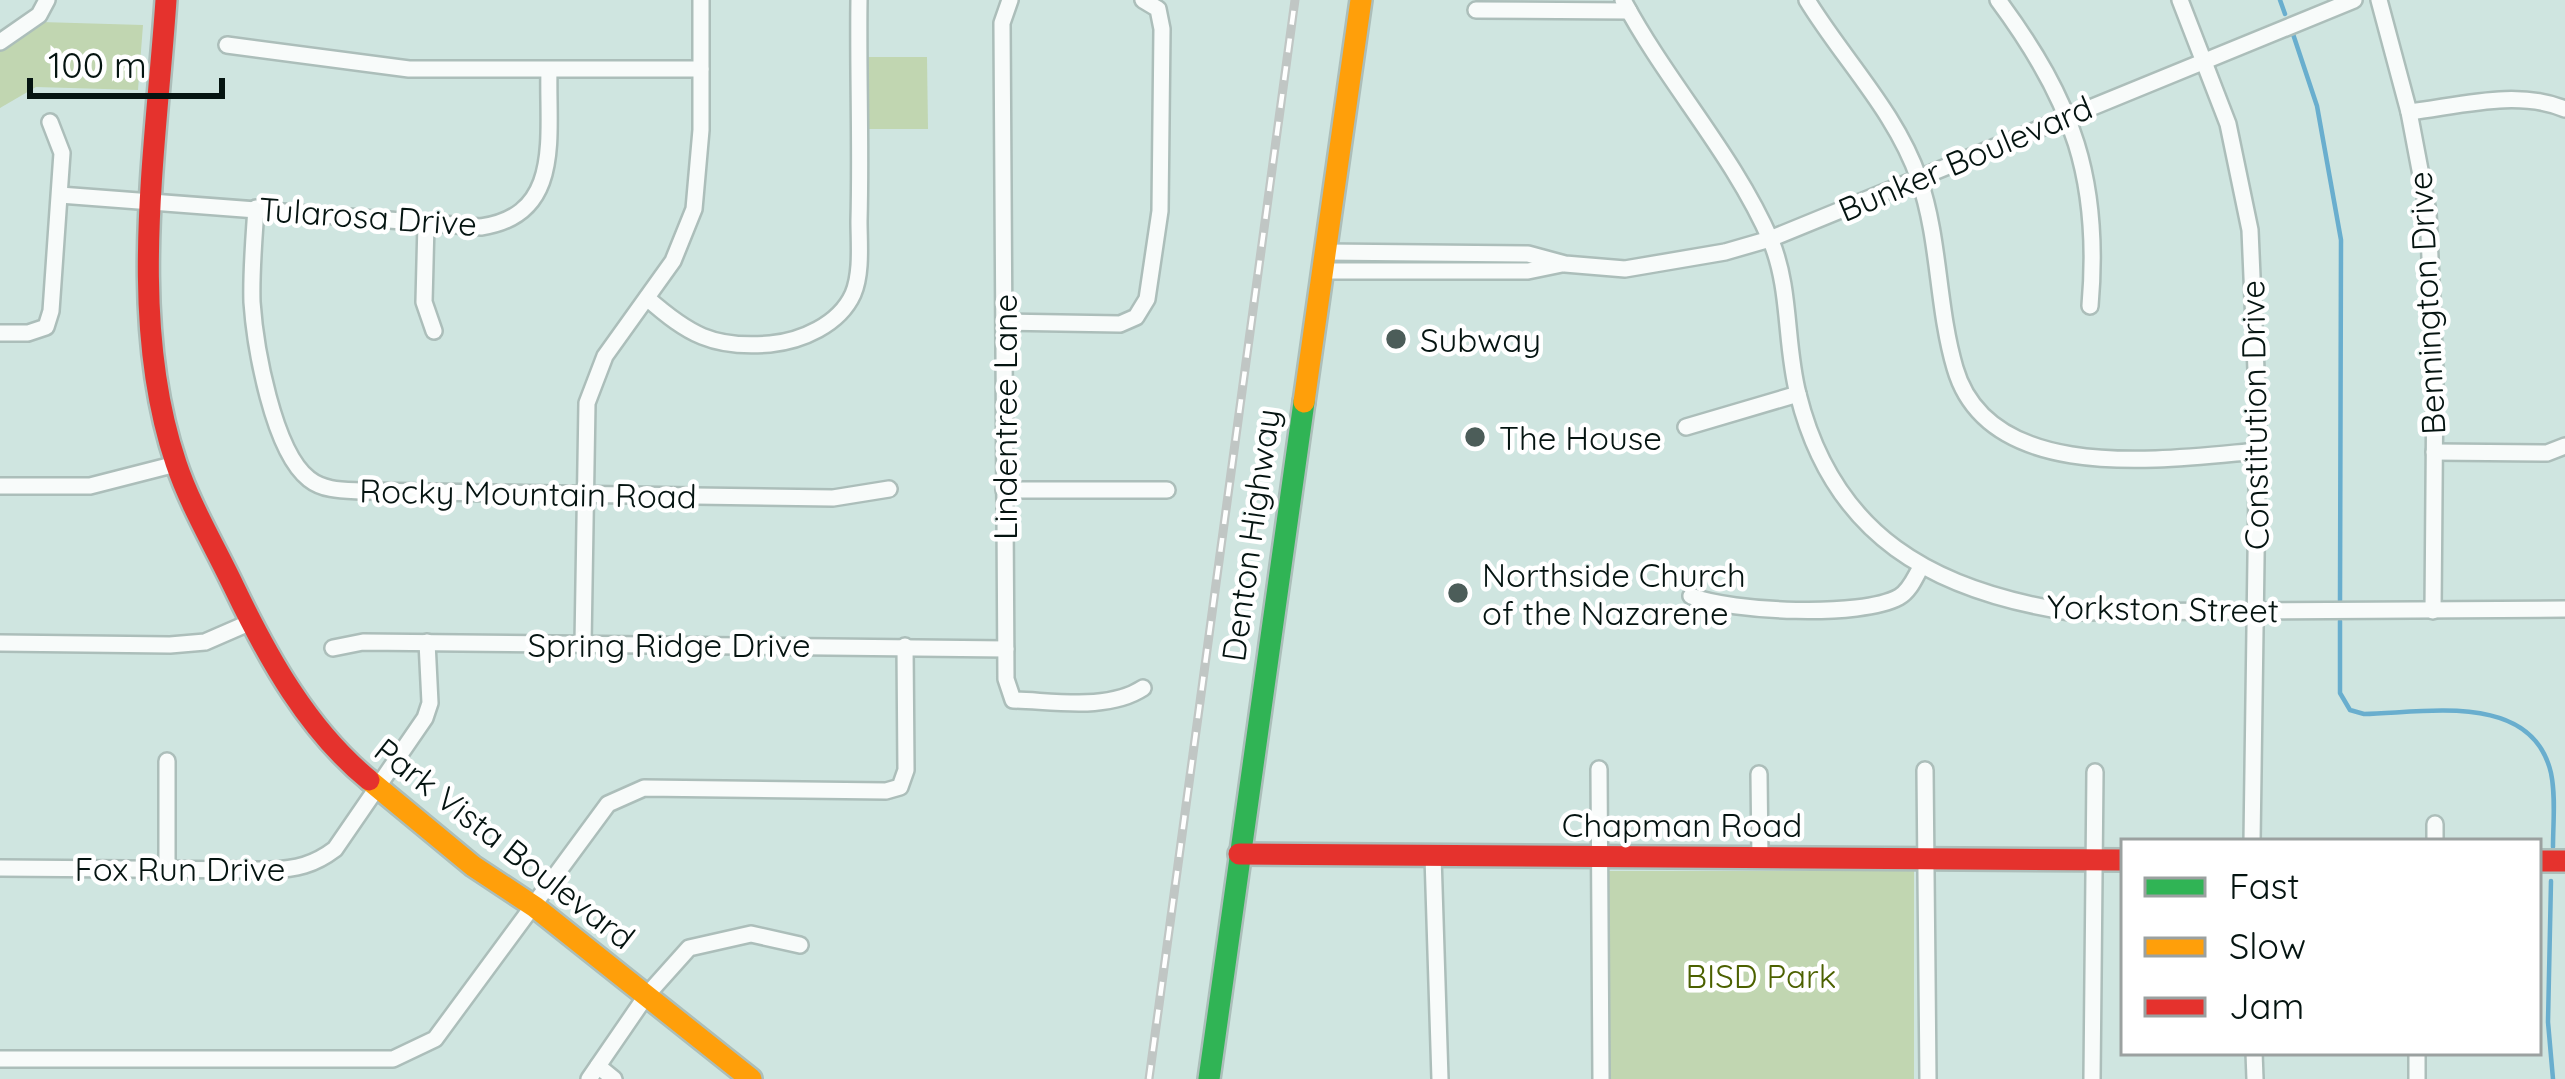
<svg xmlns="http://www.w3.org/2000/svg" width="2565" height="1079" viewBox="0 0 2565 1079" font-family="Quicksand,sans-serif">
<rect width="100%" height="100%" fill="#cfe5e0"/>
<!-- green -->
<g fill="#c1d6b1">
<path d="M41 22 143 25 138 90 36 87 0 108V49Z"/>
<path d="M863 57H927L928 129H863Z"/>
<rect x="1609" y="871" width="305" height="208"/>
</g>
<g fill="none" stroke-linecap="round" stroke-linejoin="round">
<!-- stream -->
<g stroke="#69aece" stroke-width="4.5">
<path d="M2280 0 2285 14"/>
<path d="M2292 31 2317 106 2341 240 2340 603"/>
<path d="M2340 621V693L2350 710 2364 714C2426 713 2532 691 2551 773 2556 797 2553 823 2553 847"/>
<path d="M2551 881 2548 1022 2553 1079"/>
</g>
<defs>
<g id="street">
<path d="M1010 0 1002 23 1006 679 1013 700C1054 701 1108 711 1143 688"/>
<path d="M1623 0C1667 83 1734 155 1771 241 1791 289 1785 344 1798 394 1833 536 1933 591 2070 612L2565 609"/>
<path d="M1807 0C1843 59 1896 112 1919 179 1940 240 1937 307 1955 368 1989 486 2166 459 2258 451"/>
<path d="M1998 0C2073 101 2101 180 2090 306"/>
<path d="M2180 0 2228 124 2250 230 2258 417 2252 842"/>
<path d="M2379 0 2409 112 2428 212 2435 372 2433 611"/>
<path d="M1476 10 1629 11"/>
<path d="M0 42 39 15 47 0"/>
<path d="M227 45 409 69H701"/>
<path d="M2409 112C2459 106 2517 89 2565 109"/>
<path d="M60 195 481 227C564 215 547 135 549 70"/>
<path d="M256 208C254 239 251 271 252 302 255 346 273 451 309 479 324 491 344 490 363 491L833 498 889 489"/>
<path d="M426 223 424 302 434 331"/>
<path d="M1324 252 1528 254 1565 264 1625 269 1725 252 1770 239 2354 0"/>
<path d="M1322 271H1528L1562 264"/>
<path d="M647 298C688 334 713 349 770 344 801 341 839 325 853 294 862 273 859 243 859 221 861 147 858 74 859 0"/>
<path d="M1004 322 1120 324 1136 317 1147 299 1160 211 1162 29 1158 9 1143 0"/>
<path d="M0 333H28L46 327 51 311 62 153 50 122"/>
<path d="M1686 427 1798 394"/>
<path d="M2434 452 2547 453 2565 446"/>
<path d="M0 486H90L176 464"/>
<path d="M1004 490H1167"/>
<path d="M1691 596C1732 612 1861 618 1899 597 1910 591 1915 577 1921 567"/>
<path d="M0 643 170 645 205 642 251 622"/>
<path d="M583 644 587 403 605 356 673 261 694 209 701 130V0"/>
<path d="M333 648 363 642 1006 649"/>
<path d="M167 761V869"/>
<path d="M1599 769 1601 1079"/>
<path d="M1925 770 1928 1079"/>
<path d="M1759 774 1760 858"/>
<path d="M2435 824V842"/>
<path d="M1433 856 1440 1079"/>
<path d="M0 868 270 870C296 869 314 865 335 849L425 718 430 703 427 642"/>
<path d="M2254 1052 2255 1079"/>
<path d="M2417 1052V1079"/>
<path d="M0 1059H393L435 1039 608 804 644 788 886 791 900 787 906 770 905 646"/>
<path d="M598 1066 614 1079"/>
<path d="M589 1079 646 996 689 948 751 934 800 945"/>
<path d="M2092 1079 2095 772"/>
</g>
<path id="fast" d="M1209 1079 1304 402"/>
<g id="slow">
<path d="M1304 402 1361 0"/>
<path d="M369 780 473 866 535 907 751 1079"/>
</g>
<g id="jam">
<path d="M166 0C156 149 127 318 176 463 190 505 215 547 234 587 268 658 308 730 369 780"/>
<path d="M1239 854 2124 860"/>
<path d="M2538 861H2565"/>
</g>
</defs>
<!-- street casing -->
<use href="#street" stroke="#acbeba" stroke-width="20"/>
<!-- fast casing -->
<use href="#fast" stroke="#acbeba" stroke-width="26"/>
<!-- slow casing -->
<use href="#slow" stroke="#acbeba" stroke-width="26"/>
<!-- jam casing -->
<use href="#jam" stroke="#acbeba" stroke-width="26"/>
<!-- street -->
<use href="#street" stroke="#f8fbfa" stroke-width="15"/>
<!-- fast -->
<use href="#fast" stroke="#30b455" stroke-width="21"/>
<!-- slow -->
<use href="#slow" stroke="#ff9f0a" stroke-width="21"/>
<!-- jam -->
<use href="#jam" stroke="#e5322d" stroke-width="21"/>
<defs>
<path id="rail" d="M1149 1079 1295 0"/>
</defs>
<!-- rail casing -->
<use href="#rail" stroke="#c0c6c4" stroke-width="9"/>
<!-- rail -->
<use href="#rail" stroke="#fff" stroke-width="4.5" stroke-dasharray="14" stroke-linecap="butt"/>
</g>
<!-- markers -->
<g fill="#4c5d59" stroke="#fff" stroke-width="4.5">
<circle cx="1396" cy="339" r="12"/>
<circle cx="1475" cy="437" r="12"/>
<circle cx="1458" cy="593" r="12"/>
</g>
<g text-anchor="middle" dominant-baseline="central" stroke-width="9" stroke-linejoin="round" paint-order="stroke">
<!-- street labels -->
<g font-size="33" fill="#051411" stroke="#fff">
<text transform="translate(1965 158) rotate(-23)">Bunker Boulevard</text>
<text transform="translate(368 216) rotate(4)">Tularosa Drive</text>
<text transform="translate(2426 303) rotate(-93)">Bennington Drive</text>
<text transform="translate(2254 415) rotate(-91)">Constitution Drive</text>
<text transform="translate(1004 417) rotate(-90)">Lindentree Lane</text>
<text transform="translate(528 493) rotate(1)">Rocky Mountain Road</text>
<text transform="translate(1250 535) rotate(-82)">Denton Highway</text>
<text transform="translate(2163 608) rotate(1)">Yorkston Street</text>
<text x="669" y="644">Spring Ridge Drive</text>
<text x="1682" y="824">Chapman Road</text>
<text transform="translate(505 843) rotate(38)">Park Vista Boulevard</text>
<text x="180" y="868">Fox Run Drive</text>
</g>
<!-- poi labels -->
<g font-size="33" fill="#051411" stroke="#fff" text-anchor="start">
<text x="1420" y="339">Subway</text>
<text x="1499" y="437">The House</text>
<text x="1482" y="574">Northside Church<tspan x="1482" dy="38">of the Nazarene</tspan></text>
</g>
<!-- park labels -->
<g font-size="33" fill="#4c6100" stroke="#fff">
<text x="1761" y="975">BISD Park</text>
</g>
</g>
<!-- legend -->
<rect x="2121" y="839" width="420" height="216" fill="#ffffff" stroke="#9ba1a0" stroke-width="3"/>
<rect x="2145" y="878" width="60" height="18" fill="#30b455" stroke="#9ba1a0" stroke-width="3"/>
<text x="2229" y="899" font-size="36" fill="#051411">Fast</text>
<rect x="2145" y="938" width="60" height="18" fill="#ff9f0a" stroke="#9ba1a0" stroke-width="3"/>
<text x="2229" y="959" font-size="36" fill="#051411">Slow</text>
<rect x="2145" y="998" width="60" height="18" fill="#e5322d" stroke="#9ba1a0" stroke-width="3"/>
<text x="2229" y="1019" font-size="36" fill="#051411">Jam</text>
<!-- scale -->
<path d="M30 78v18h192v-18" fill="none" stroke="#051411" stroke-width="6"/>
<text x="48" y="78" font-size="36" fill="#051411" stroke="#ffffff" stroke-width="9" paint-order="stroke">100 m</text>
</svg>
